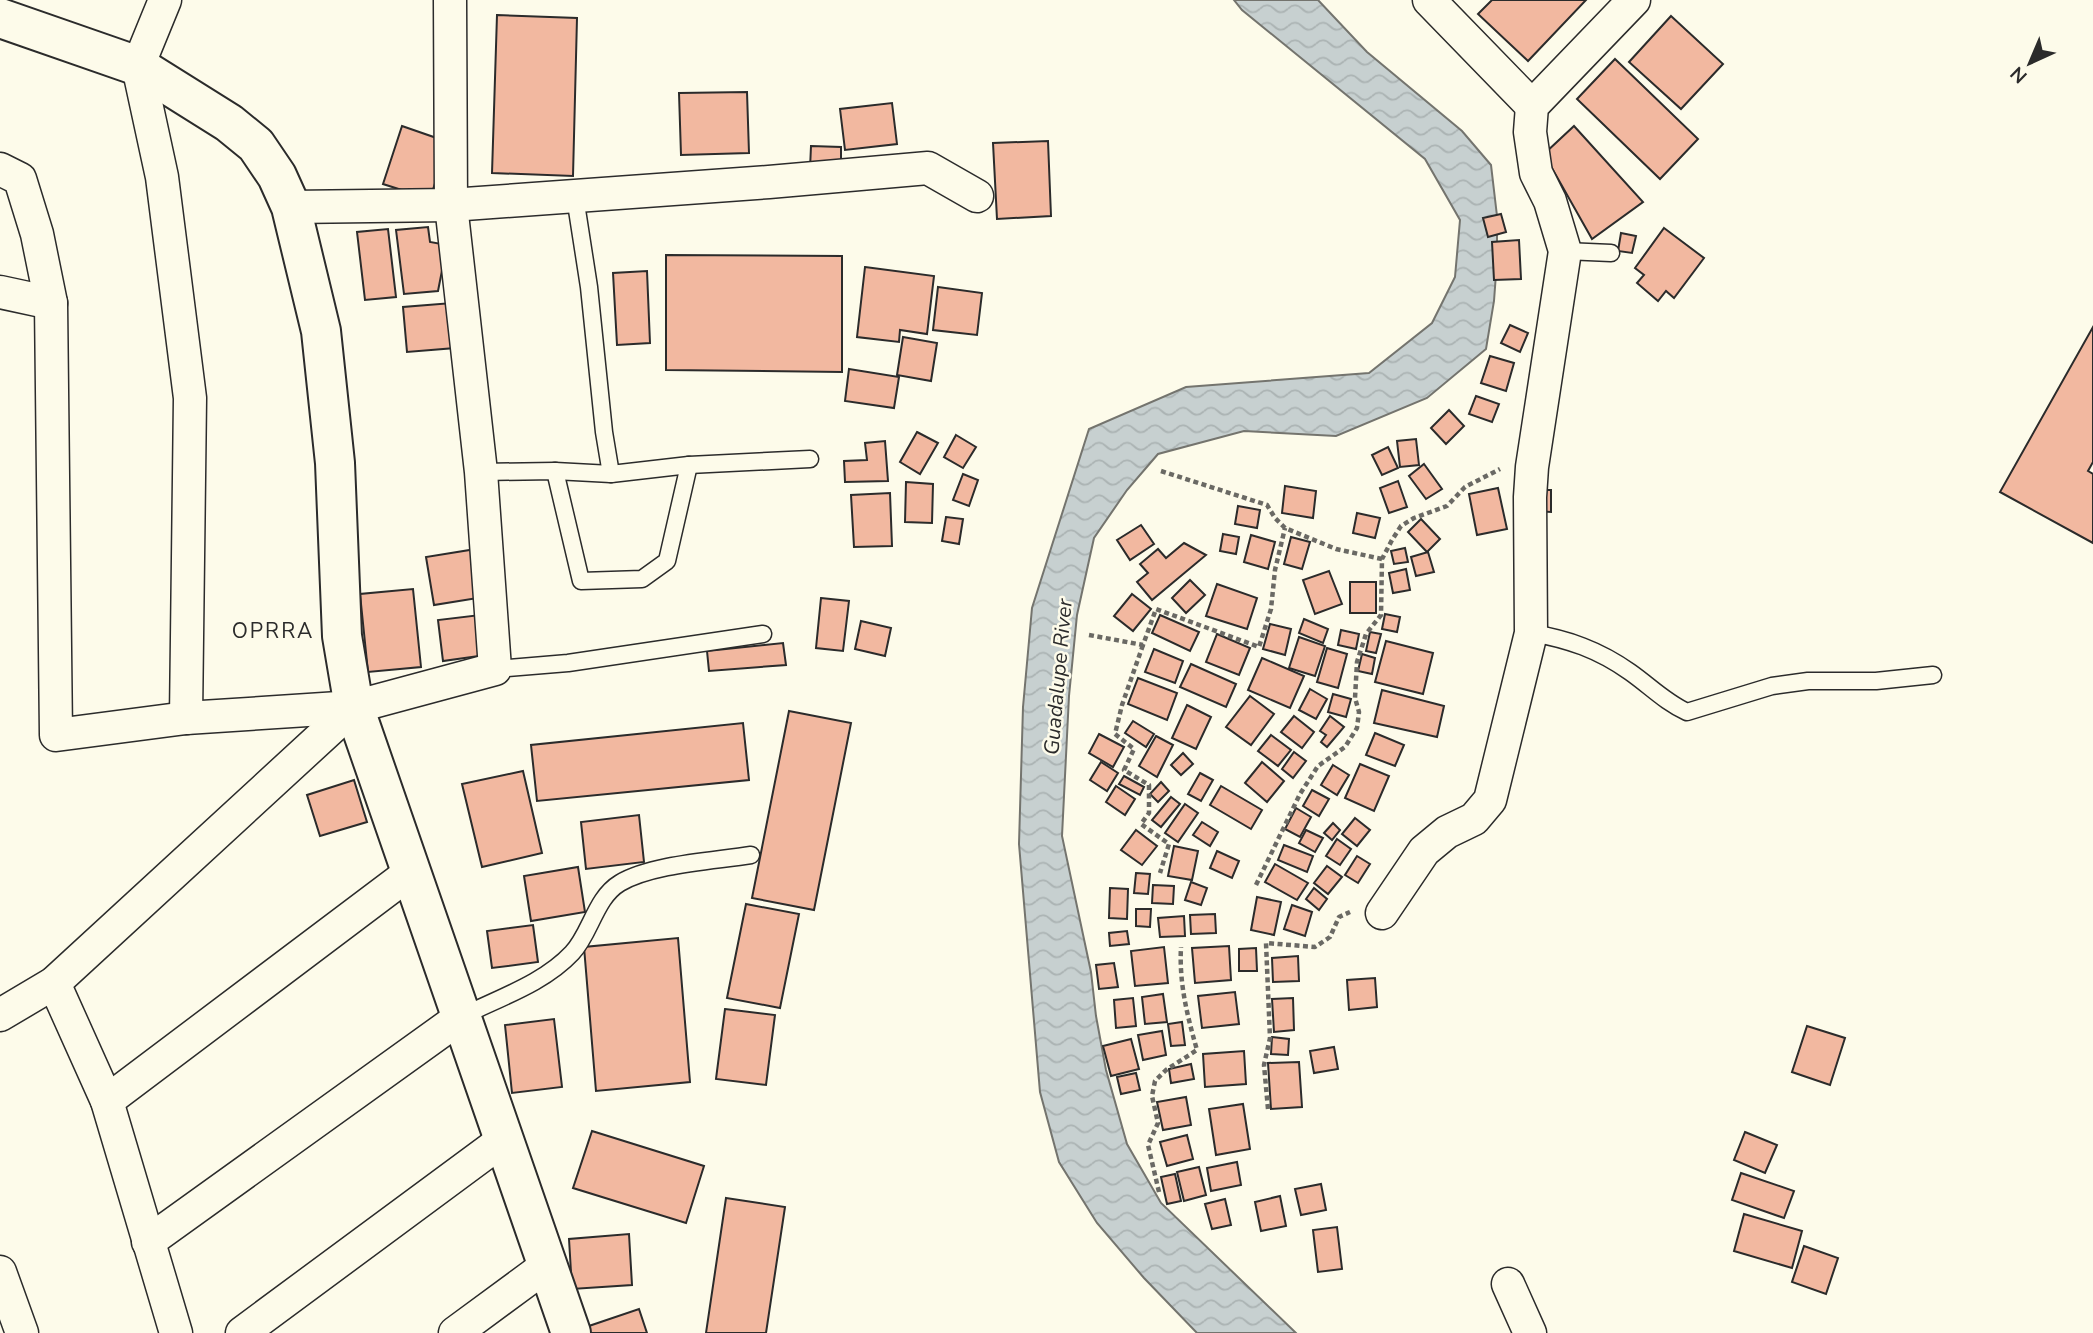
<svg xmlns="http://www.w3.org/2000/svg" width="2093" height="1333" viewBox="0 0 2093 1333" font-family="'Nunito Sans',sans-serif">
<defs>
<pattern id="water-waves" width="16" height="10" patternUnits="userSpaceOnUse" patternTransform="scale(1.75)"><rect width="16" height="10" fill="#c7d0d0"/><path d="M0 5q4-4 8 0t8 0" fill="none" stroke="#abb3b3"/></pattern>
</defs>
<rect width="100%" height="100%" fill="#fdfbea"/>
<!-- water -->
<path fill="url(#water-waves)" stroke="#74746e" stroke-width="2" d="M1234 0H1318L1367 52 1462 131 1491 165 1497 216V260L1494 301 1486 349 1427 398 1336 436 1244 431 1158 454 1127 490 1094 538 1077 615 1069 696 1062 836 1091 972 1096 1016 1106 1070 1127 1144 1161 1203 1296 1333H1197L1144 1278 1097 1223 1059 1162 1040 1092 1019 844 1023 707 1032 608 1089 429 1186 387 1369 373 1432 323 1455 277 1460 220 1425 159 1242 10Z"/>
<!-- building -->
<g fill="#f2b8a0" stroke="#2b2b2b" stroke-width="2">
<path d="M1492 0H1586L1528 61 1478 14Z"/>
<path d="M497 15 577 18 573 176 492 173Z"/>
<path d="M1671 16 1723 64 1681 109 1629 62Z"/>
<path d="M1615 59 1698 139 1660 179 1577 99Z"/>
<path d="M747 92 749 153 681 155 679 93Z"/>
<path d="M892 103 897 144 845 150 840 109Z"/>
<path d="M402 126 448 142 430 199 383 184Z"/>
<path d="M1574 126 1643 202 1592 239 1544 154Z"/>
<path d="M1048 141 1051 216 997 219 993 143Z"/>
<path d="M811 146 841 147V171L810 169Z"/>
<path d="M1501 214 1506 232 1488 237 1483 218Z"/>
<path d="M428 227 430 242 447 245 438 291 404 294 396 230Z"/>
<path d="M1664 228 1704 258 1674 298 1666 291 1658 301 1637 283 1644 275 1635 268Z"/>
<path d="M388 229 396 297 365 300 357 232Z"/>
<path d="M1621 233 1636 236 1632 253 1618 251Z"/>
<path d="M1519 240 1521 279 1494 280 1492 242Z"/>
<path d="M666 255 842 256V372L666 370Z"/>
<path d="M865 267 934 276 927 334 900 330 899 342 857 337Z"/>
<path d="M647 271 650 343 617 345 613 273Z"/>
<path d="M938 287 982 293 977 335 933 330Z"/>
<path d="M452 303 455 348 407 352 403 307Z"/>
<path d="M1510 325 1528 333 1520 352 1501 343Z"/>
<path d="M2093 327V462L2088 471 2093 474V543L2000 492Z"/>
<path d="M903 337 937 343 931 381 897 375Z"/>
<path d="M1490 356 1514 363 1506 391 1481 383Z"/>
<path d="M849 369 899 377 894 408 845 401Z"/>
<path d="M1476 396 1499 404 1492 422 1469 414Z"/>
<path d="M1449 410 1464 426 1446 444 1431 428Z"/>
<path d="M917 432 938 443 920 474 900 462Z"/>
<path d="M956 435 976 447 963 468 944 457Z"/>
<path d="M1416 439 1419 465 1400 467 1397 441Z"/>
<path d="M885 441 888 481 845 482 844 461 867 460 865 443Z"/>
<path d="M1388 447 1398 468 1382 475 1372 455Z"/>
<path d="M1424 464 1442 489 1426 499 1409 476Z"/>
<path d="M963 474 978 480 969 506 953 500Z"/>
<path d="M1398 481 1407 507 1389 513 1380 488Z"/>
<path d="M906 482 933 484 932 523 905 522Z"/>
<path d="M1285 486 1316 491 1313 518 1282 513Z"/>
<path d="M1498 488 1507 529 1477 535 1469 494Z"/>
<path d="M1536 490H1551V512L1535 511Z"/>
<path d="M890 493 892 546 854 547 851 495Z"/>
<path d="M1238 506 1260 510 1257 528 1235 524Z"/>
<path d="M1357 513 1380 518 1375 538 1353 533Z"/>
<path d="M946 517 963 519 959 544 942 541Z"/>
<path d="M1421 519 1440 539 1427 552 1408 532Z"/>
<path d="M1141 525 1154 544 1130 560 1117 540Z"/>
<path d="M1223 534 1239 537 1236 554 1220 551Z"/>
<path d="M1251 535 1275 542 1268 569 1244 562Z"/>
<path d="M1291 537 1310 542 1302 569 1284 564Z"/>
<path d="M1184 543 1206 555 1152 600 1137 582 1148 573 1140 564 1158 549 1166 558Z"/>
<path d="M1405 548 1408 562 1394 564 1391 551Z"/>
<path d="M476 549 484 597 434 605 426 557Z"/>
<path d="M1428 552 1434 572 1416 576 1411 557Z"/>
<path d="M1406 569 1410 590 1393 593 1389 573Z"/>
<path d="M1329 571 1342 604 1315 614 1303 580Z"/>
<path d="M1190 580 1205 595 1186 613 1172 598Z"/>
<rect x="1350" y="582" width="26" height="31"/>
<path d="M1217 584 1257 598 1247 629 1206 616Z"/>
<path d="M413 589 421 667 368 672 360 594Z"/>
<path d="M1132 594 1151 609 1133 631 1114 616Z"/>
<path d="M821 598 849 601 843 651 816 648Z"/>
<path d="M1385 614 1400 617 1397 632 1382 629Z"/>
<path d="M480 615 486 655 443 661 438 620Z"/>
<path d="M1160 615 1199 632 1190 651 1152 633Z"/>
<path d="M1304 619 1328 629 1323 643 1299 633Z"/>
<path d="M861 621 891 628 885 656 855 649Z"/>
<path d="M1270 624 1291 629 1285 655 1263 649Z"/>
<path d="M1341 630 1359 634 1356 649 1338 645Z"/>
<path d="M1370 632 1381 634 1376 653 1366 651Z"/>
<path d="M1217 634 1250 648 1239 675 1206 662Z"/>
<path d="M1299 637 1325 646 1315 676 1289 668Z"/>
<path d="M1386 641 1433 653 1423 694 1375 682Z"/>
<path d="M783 643 786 665 709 671 707 651Z"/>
<path d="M1327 648 1347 654 1338 688 1317 682Z"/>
<path d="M1154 649 1183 661 1175 683 1145 672Z"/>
<path d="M1362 654 1375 658 1372 674 1358 671Z"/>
<path d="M1262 658 1304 676 1290 708 1248 690Z"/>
<path d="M1191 664 1236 684 1226 707 1180 687Z"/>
<path d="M1138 678 1177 693 1167 720 1128 704Z"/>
<path d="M1310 689 1327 699 1316 719 1299 710Z"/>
<path d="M1382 690 1444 706 1437 737 1374 723Z"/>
<path d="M1333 694 1351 699 1346 717 1328 712Z"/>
<path d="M1250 696 1274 714 1251 745 1226 727Z"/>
<path d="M1187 705 1211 717 1196 749 1172 738Z"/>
<path d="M789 711 851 723 814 910 752 898Z"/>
<path d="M1294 716 1314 732 1302 748 1281 732Z"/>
<path d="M1330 716 1344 727 1327 747 1321 742 1326 735 1320 731Z"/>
<path d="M1133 721 1154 734 1146 747 1125 733Z"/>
<path d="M743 723 749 780 537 801 531 745Z"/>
<path d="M1375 733 1404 745 1395 766 1366 755Z"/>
<path d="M1099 734 1124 747 1113 767 1089 753Z"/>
<path d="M1271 735 1291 750 1278 766 1258 751Z"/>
<path d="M1156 736 1173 745 1157 777 1139 766Z"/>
<path d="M1294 752 1306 761 1293 778 1282 769Z"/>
<path d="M1183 753 1193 764 1181 775 1171 765Z"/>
<path d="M1101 762 1118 773 1107 791 1090 780Z"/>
<path d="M1262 762 1284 781 1267 802 1245 783Z"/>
<path d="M1360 764 1389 776 1374 811 1345 798Z"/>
<path d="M1333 765 1349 775 1337 795 1321 785Z"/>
<path d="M523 771 542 853 482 867 462 784Z"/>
<path d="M1200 773 1213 780 1201 801 1188 794Z"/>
<path d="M1124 776 1144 787 1140 795 1119 784Z"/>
<path d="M354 780 367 822 320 836 307 795Z"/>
<path d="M1161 782 1169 791 1158 802 1150 794Z"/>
<path d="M1116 786 1135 799 1125 815 1106 802Z"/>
<path d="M1221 786 1262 810 1251 829 1210 805Z"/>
<path d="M1312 790 1329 799 1319 816 1303 806Z"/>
<path d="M1171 797 1180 804 1161 827 1152 820Z"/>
<path d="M1185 804 1198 813 1178 842 1165 833Z"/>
<path d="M1296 808 1311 817 1300 837 1285 829Z"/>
<path d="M639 815 644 862 586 869 581 822Z"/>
<path d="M1355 818 1370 830 1357 846 1342 834Z"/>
<path d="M1202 822 1218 832 1210 846 1193 835Z"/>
<path d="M1333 823 1340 830 1332 840 1324 833Z"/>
<path d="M1136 830 1157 846 1142 865 1121 850Z"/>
<path d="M1306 830 1323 838 1315 852 1299 843Z"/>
<path d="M1337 839 1351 849 1340 865 1326 856Z"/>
<path d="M1284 845 1313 856 1307 872 1278 860Z"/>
<path d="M1174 846 1198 851 1192 880 1168 876Z"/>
<path d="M1217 851 1239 861 1232 878 1210 868Z"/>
<path d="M1357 856 1370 864 1358 883 1345 875Z"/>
<path d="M1275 864 1308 883 1297 900 1265 882Z"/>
<path d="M1327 866 1342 877 1328 894 1314 883Z"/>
<path d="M578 867 585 912 531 921 524 876Z"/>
<path d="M1136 873 1150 874 1148 894 1134 893Z"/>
<path d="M1191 882 1207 888 1201 905 1185 900Z"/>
<path d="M1153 885 1174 886 1173 904 1152 903Z"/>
<path d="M1110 888 1128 889 1127 919 1109 918Z"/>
<path d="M1314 888 1327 899 1319 910 1306 899Z"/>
<path d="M1257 897 1281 902 1274 935 1251 930Z"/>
<path d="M746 904 799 914 780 1008 727 998Z"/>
<path d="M1292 905 1312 912 1305 936 1284 929Z"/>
<path d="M1136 909H1151L1150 927 1136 926Z"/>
<path d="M1215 914 1216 933 1191 934 1190 915Z"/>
<path d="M1184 916 1185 936 1160 937 1158 918Z"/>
<path d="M533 925 538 962 492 968 487 931Z"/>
<path d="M1127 931 1129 944 1110 946 1109 933Z"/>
<path d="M678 938 690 1082 596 1091 584 947Z"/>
<path d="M1229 946 1231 980 1195 983 1192 948Z"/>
<path d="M1164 947 1168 983 1135 986 1131 951Z"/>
<path d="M1256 948 1257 971H1239V949Z"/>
<path d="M1298 956 1299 981 1273 982 1272 958Z"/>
<path d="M1114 963 1118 987 1099 989 1096 965Z"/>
<path d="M1375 978 1377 1007 1349 1010 1347 980Z"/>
<path d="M1235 992 1239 1024 1202 1028 1198 996Z"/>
<path d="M1163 994 1167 1022 1145 1024 1142 997Z"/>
<path d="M1133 998 1136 1026 1116 1028 1114 1000Z"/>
<path d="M1293 998 1294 1030 1274 1032 1272 999Z"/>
<path d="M725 1009 775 1015 766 1085 716 1079Z"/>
<path d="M554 1019 562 1087 512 1093 505 1025Z"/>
<path d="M1182 1022 1185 1045 1171 1046 1168 1024Z"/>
<path d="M1807 1026 1845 1038 1830 1085 1792 1072Z"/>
<path d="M1162 1031 1166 1055 1143 1060 1138 1035Z"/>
<path d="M1272 1037 1289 1039 1288 1055 1271 1054Z"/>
<path d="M1131 1039 1139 1069 1111 1076 1103 1046Z"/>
<path d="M1334 1047 1338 1069 1314 1073 1310 1051Z"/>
<path d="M1244 1051 1246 1084 1205 1087 1203 1054Z"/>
<path d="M1299 1062 1302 1107 1271 1109 1268 1063Z"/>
<path d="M1191 1064 1194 1079 1171 1083 1169 1069Z"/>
<path d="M1136 1073 1140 1090 1121 1094 1117 1077Z"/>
<path d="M1186 1097 1191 1125 1163 1130 1157 1102Z"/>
<path d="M1243 1104 1250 1149 1216 1155 1209 1109Z"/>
<path d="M592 1131 704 1166 686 1223 573 1188Z"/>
<path d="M1745 1132 1777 1145 1765 1173 1734 1160Z"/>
<path d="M1187 1135 1193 1159 1167 1166 1160 1142Z"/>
<path d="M1237 1162 1241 1185 1211 1191 1207 1168Z"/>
<path d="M1199 1167 1206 1195 1184 1201 1177 1172Z"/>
<path d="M1741 1173 1794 1191 1784 1218 1732 1200Z"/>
<path d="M1175 1174 1181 1201 1167 1204 1161 1177Z"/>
<path d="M1321 1184 1326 1210 1301 1215 1295 1189Z"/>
<path d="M1280 1196 1286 1226 1261 1231 1255 1202Z"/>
<path d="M726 1198 785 1207 766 1333H706Z"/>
<path d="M1225 1199 1231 1225 1212 1229 1205 1204Z"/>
<path d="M1744 1214 1802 1231 1792 1268 1734 1251Z"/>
<path d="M1337 1227 1342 1269 1318 1272 1313 1230Z"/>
<path d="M629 1234 632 1285 572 1289 569 1239Z"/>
<path d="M1804 1246 1838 1258 1826 1294 1792 1282Z"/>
<path d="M639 1309 647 1333H584L583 1328Z"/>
</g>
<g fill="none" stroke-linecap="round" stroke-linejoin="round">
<defs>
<g id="lane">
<path d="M575 197 589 287 604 432 611 474"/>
<path d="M1565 251 1611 253"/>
<path d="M555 471 581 581 642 579 667 561 689 465"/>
<path d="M481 472 555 471 611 474 689 465 810 459"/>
<path d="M1531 633C1568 639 1599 650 1630 672 1650 686 1665 702 1687 712L1772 686 1808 681H1876L1933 675"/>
<path d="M495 669 568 663 763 634"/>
<path d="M461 1017C498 998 543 984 572 953 591 933 595 898 620 883 652 864 714 861 751 855"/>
</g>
<g id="street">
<path d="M165 0 138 66 162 177 190 398 186 718"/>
<path d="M1429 0 1532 106"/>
<path d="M0 169 20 179 37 234 51 303 56 735 186 718 354 707 495 669 481 472 451 205 450 0"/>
<path d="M291 207 451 205 769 182 928 168 977 196"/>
<path d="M0 292 51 303"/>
<path d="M1382 913 1424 851 1447 832 1474 819 1490 800 1531 633 1530 497 1532 467 1565 251 1550 201 1536 173 1530 132 1532 106 1634 0"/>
<path d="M54 983 107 1101 176 1333"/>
<path d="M0 1015 54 983 354 707"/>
<path d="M107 1101 411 872"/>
<path d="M148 1242 461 1017"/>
<path d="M0 1272 22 1333"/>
<path d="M1508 1284 1530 1333"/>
<path d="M242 1333 503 1140"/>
<path d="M455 1333 546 1266"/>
</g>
<path id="secondary" d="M0 18 138 66 229 123 256 145 277 176 291 207 321 331 335 463 342 636 354 707 571 1333"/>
</defs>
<!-- lane casing -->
<use href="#lane" stroke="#2b2b2b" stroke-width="19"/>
<!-- street casing -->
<use href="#street" stroke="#2b2b2b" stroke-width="35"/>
<!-- secondary casing -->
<use href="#secondary" stroke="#2b2b2b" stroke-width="42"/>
<!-- path -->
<g stroke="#6a6964" stroke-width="4.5" stroke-dasharray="5 3.5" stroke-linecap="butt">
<path d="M1161 471 1267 505 1275 518 1285 528 1336 549 1382 559"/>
<path d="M1089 635 1143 645 1156 609 1259 647 1271 609 1275 570 1285 528"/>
<path d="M1143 645 1122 705 1115 734 1134 749 1124 770 1149 785V813L1141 824 1169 844 1160 873"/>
<path d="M1256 885 1300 794 1318 766 1345 747 1357 728 1359 712 1355 698 1357 662 1366 634 1381 615 1382 559 1392 540 1401 526 1414 518 1447 506 1465 487 1500 469"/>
<path d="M1268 1109 1264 1065 1270 1038 1266 943 1315 947 1330 937 1339 917 1350 912"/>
<path d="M1159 1192 1148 1145 1158 1123 1152 1096 1155 1081 1166 1070 1197 1050C1187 1015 1179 983 1181 947"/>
</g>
<!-- lane -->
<use href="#lane" stroke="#fdfbea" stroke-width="16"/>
<!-- street -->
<use href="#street" stroke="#fdfbea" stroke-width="32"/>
<!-- secondary -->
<use href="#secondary" stroke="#fdfbea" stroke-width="38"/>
</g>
<g text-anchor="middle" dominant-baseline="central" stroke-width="5" stroke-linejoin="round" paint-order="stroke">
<!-- neighbourhood labels -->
<g font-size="21" letter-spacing="2" fill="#2b2b2b" stroke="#fdfbea">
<text x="273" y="631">OPRRA</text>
</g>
<!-- water labels -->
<g font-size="21" font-style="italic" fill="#2b2b2b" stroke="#fdfbea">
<text transform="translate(1058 677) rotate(-85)">Guadalupe River</text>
</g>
</g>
<!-- north arrow -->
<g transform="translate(2030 63) rotate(224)" stroke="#fdfbea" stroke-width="5" paint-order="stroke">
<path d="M0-5L12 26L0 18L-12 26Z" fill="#2b2b2b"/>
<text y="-10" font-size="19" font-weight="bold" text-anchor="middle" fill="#2b2b2b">N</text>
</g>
</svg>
